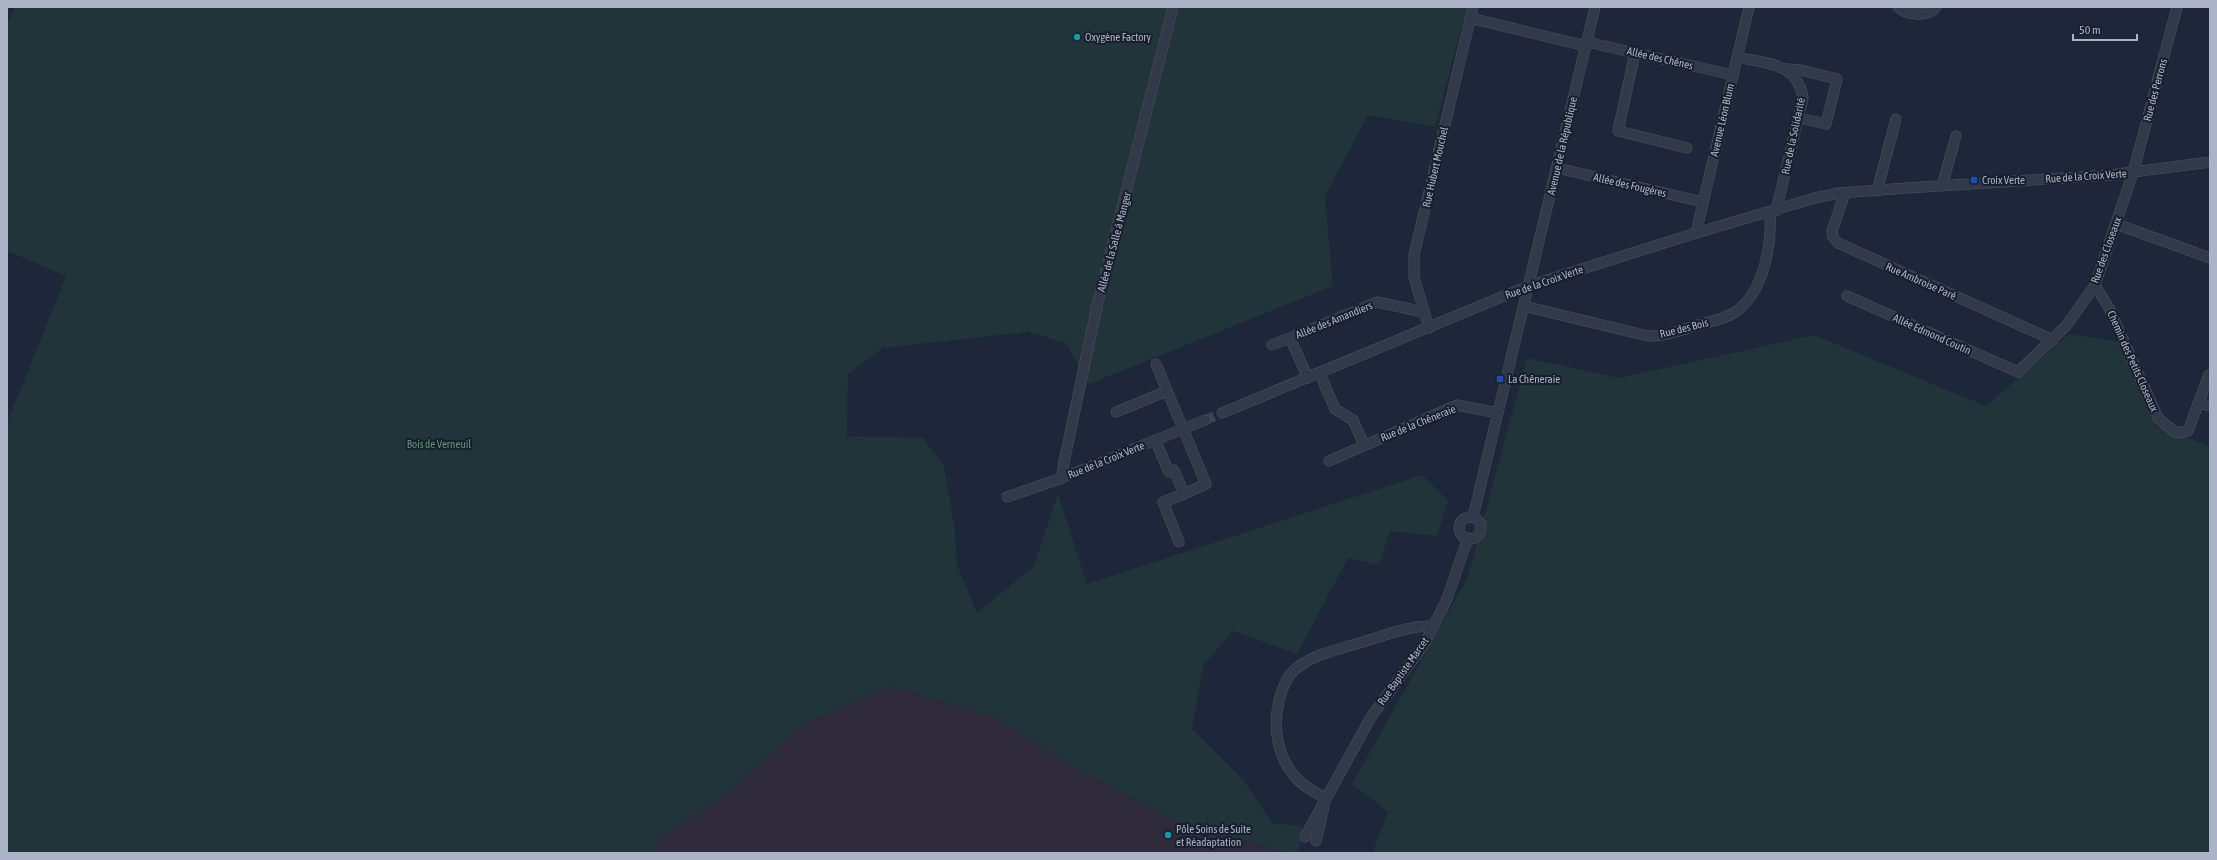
<svg xmlns="http://www.w3.org/2000/svg" width="2217" height="860" viewBox="0 0 2217 860" font-family="'Asap Condensed',sans-serif">
<rect width="100%" height="100%" fill="#1e2639"/>
<!-- medical -->
<path fill="#2e2a3a" d="M890 686 994 717 1067 764 1175 820 1288 853H654L658 839 717 802 804 724Z"/>
<!-- green -->
<g fill="#20343a">
<path d="M15 7H1467L1435 127 1368 115 1325 196 1333 286 1089 384 1066 343 1028 332 883 348 848 374 847 436 923 438 944 466 955 530 957 565 977 613 1034 566 1058 494 1087 584 1422 475 1448 501 1437 536 1390 531 1379 565 1348 558 1297 654 1233 631 1203 666 1192 729 1244 781 1272 823 1302 826 1299 853H1288L1175 820 1067 764 994 717 890 686 804 724 717 802 658 839 654 853H7V423L66 276 7 251V25Z"/>
<path d="M2069 334 2120 342 2156 426 2210 446V853H1372L1388 812 1352 784 1468 577 1527 358 1619 378 1814 335 1986 406Z"/>
</g>
<g fill="none" stroke-linecap="round" stroke-linejoin="round">
<!-- minor-tunnel -->
<path stroke="#3a4255" stroke-width="10" stroke-dasharray="10 5" stroke-linecap="butt" d="M1205 420 1222 413"/>
<defs>
<g id="minor">
<path d="M1898 7C1905 15 1929 18 1936 7"/>
<path d="M1470 18 1586 46"/>
<path d="M1587 42 1733 75"/>
<path d="M1635 53 1618 131 1687 148"/>
<path d="M1737 57C1767 64 1797 62 1803 98L1776 211"/>
<path d="M1787 69 1801 70 1837 79 1826 124 1799 118"/>
<path d="M1557 168 1703 202"/>
<path d="M1942 186 1956 136"/>
<path d="M1877 191 1896 119"/>
<path d="M1845 193 1832 231 1833 237 1838 243 2053 340"/>
<path d="M2116 224 2210 258"/>
<path d="M1696 233 1749 7"/>
<path d="M2095 285 2109 308 2158 418 2176 433 2188 431 2209 375"/>
<path d="M1847 296 2018 372 2066 326 2095 285 2133 173 2177 7"/>
<path d="M1524 306 1648 336C1666 336 1681 330 1698 325 1711 321 1727 319 1738 310 1764 290 1772 244 1770 213"/>
<path d="M1429 328 1414 277V255L1473 7"/>
<path d="M1290 338 1308 378"/>
<path d="M1272 345 1377 302 1424 312"/>
<path d="M1156 364 1206 484 1184 494"/>
<path d="M1320 374 1335 409 1353 420 1364 445"/>
<path d="M2198 403 2210 406"/>
<path d="M1116 412 1167 391"/>
<path d="M1222 413 1528 286 1696 233 1815 198 1839 193 1907 188 2110 175 2210 162"/>
<path d="M1155 440 1169 472 1174 470 1184 494 1163 502 1179 542"/>
<path d="M1329 461 1457 405 1498 413"/>
<path d="M1062 478 1064 462 1097 306 1173 7"/>
<path d="M1007 497 1062 478 1205 420"/>
<path d="M1473 517 1595 7"/>
<circle cx="1470" cy="528" r="11"/>
<path d="M1326 799C1317 793 1308 789 1300 782 1278 761 1272 729 1279 701 1282 688 1287 675 1298 667 1318 652 1345 648 1369 640 1389 634 1412 625 1434 626"/>
<path d="M1305 837 1371 717 1425 643 1447 599 1468 538"/>
<path d="M1316 841 1324 807"/>
</g>
</defs>
<!-- minor casing -->
<use href="#minor" stroke="#4c5364" stroke-width="11"/>
<!-- minor -->
<use href="#minor" stroke="#323949" stroke-width="10"/>
</g>
<!-- markers -->
<g fill="#0f9aa8" stroke="#171e2d" stroke-width="1.5">
<circle cx="1077" cy="37" r="4"/>
<circle cx="1168" cy="835" r="4"/>
</g>
<g fill="#1a4fb4" stroke="#171e2d" stroke-width="1.5">
<rect x="1970" y="176" width="8" height="8" rx="2"/>
<rect x="1496" y="375" width="8" height="8" rx="2"/>
</g>
<g text-anchor="middle" dominant-baseline="central" stroke-width="4" stroke-linejoin="round" paint-order="stroke">
<!-- poi labels -->
<g font-size="11" fill="#acb3c6" stroke="#171e2d" text-anchor="start">
<text x="1085" y="37">Oxygène Factory</text>
<text x="1982" y="180">Croix Verte</text>
<text x="1508" y="379">La Chêneraie</text>
<text x="1176" y="829">Pôle Soins de Suite<tspan x="1176" dy="13">et Réadaptation</tspan></text>
</g>
<!-- street labels -->
<g font-size="11" fill="#acb3c6" stroke="#171e2d">
<text transform="translate(1660 58) rotate(13)">Allée des Chênes</text>
<text transform="translate(2155 90) rotate(-75)">Rue des Perrons</text>
<text transform="translate(1722 120) rotate(-77)">Avenue Léon Blum</text>
<text transform="translate(1793 136) rotate(-78)">Rue de la Solidarité</text>
<text transform="translate(1562 146) rotate(-77)">Avenue de la République</text>
<text transform="translate(1435 167) rotate(-77)">Rue Hubert Mouchel</text>
<text transform="translate(2086 176) rotate(-4)">Rue de la Croix Verte</text>
<text transform="translate(1630 185) rotate(13)">Allée des Fougères</text>
<text transform="translate(1114 242) rotate(-75)">Allée de la Salle à Manger</text>
<text transform="translate(2106 250) rotate(-70)">Rue des Closeaux</text>
<text transform="translate(1921 281) rotate(24)">Rue Ambroise Paré</text>
<text transform="translate(1544 282) rotate(-19)">Rue de la Croix Verte</text>
<text transform="translate(1334 320) rotate(-22)">Allée des Amandiers</text>
<text transform="translate(1684 328) rotate(-14)">Rue des Bois</text>
<text transform="translate(1932 334) rotate(24)">Allée Edmond Coutin</text>
<text transform="translate(2133 361) rotate(66)">Chemin des Petits Closeaux</text>
<text transform="translate(1418 423) rotate(-22)">Rue de la Chêneraie</text>
<text transform="translate(1106 460) rotate(-22)">Rue de la Croix Verte</text>
<text transform="translate(1403 671) rotate(-55)">Rue Baptiste Marcet</text>
</g>
<!-- park labels -->
<g font-size="11" fill="#629875" stroke="#171e2d">
<text x="439" y="444">Bois de Verneuil</text>
</g>
</g>
<!-- border -->
<rect width="2217" height="860" fill="none" stroke="#acb3c6" stroke-width="16"/>
<!-- scale -->
<path d="M2073 34v6h64v-6" fill="none" stroke="#acb3c6" stroke-width="2"/>
<text x="2079" y="34" font-size="12" fill="#acb3c6" stroke="#171e2d" stroke-width="3" paint-order="stroke">50 m</text>
</svg>
